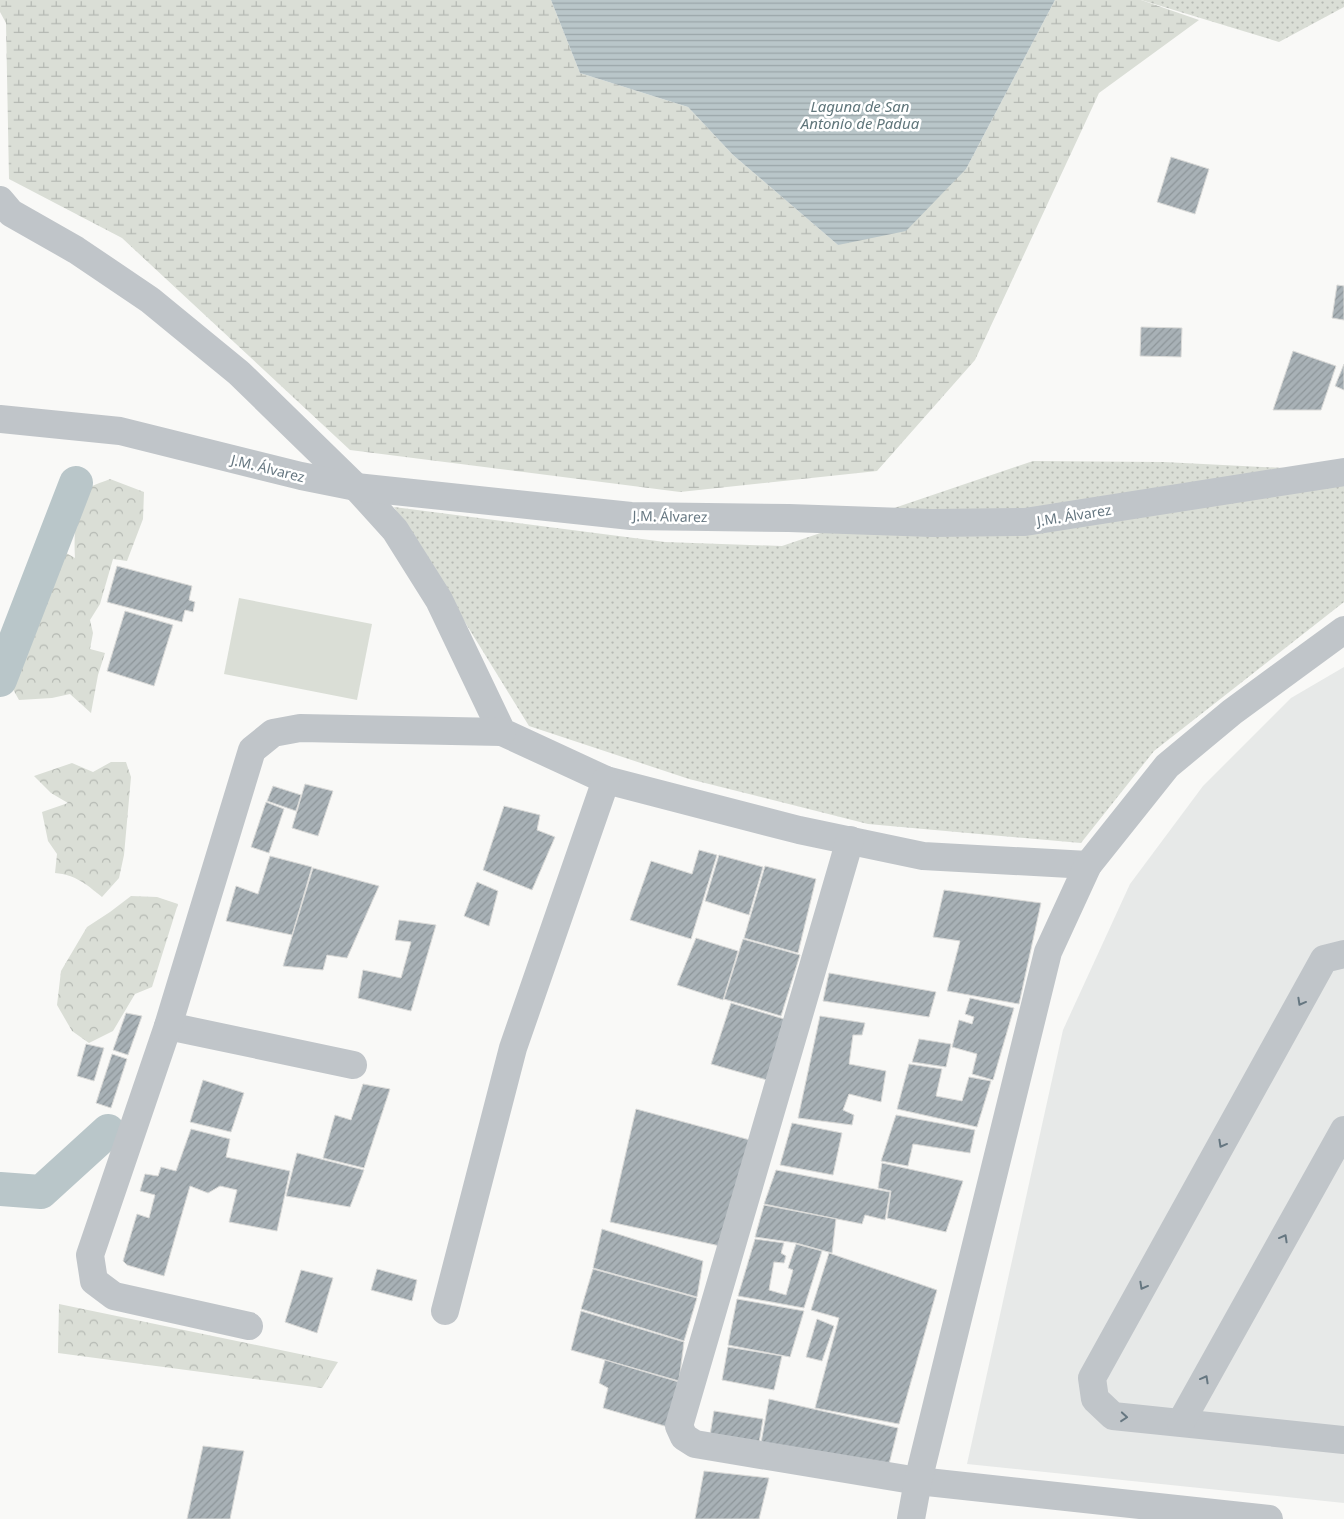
<svg xmlns="http://www.w3.org/2000/svg" width="1344" height="1519" viewBox="0 0 1344 1519" font-family="'Noto Sans',sans-serif">
<defs>
<pattern id="green-dots" width="8" height="8" patternUnits="userSpaceOnUse" patternTransform="scale(1.25)"><rect width="8" height="8" fill="#daded6"/><path d="M2 2h.1M6 6h.1" fill="none" stroke="#b5b9b3" stroke-width="1.8" stroke-linecap="round"/></pattern>
<pattern id="forest-crowns" width="20" height="18" patternUnits="userSpaceOnUse" patternTransform="scale(1.25)"><rect width="20" height="18" fill="#daded6"/><path d="M2 6a3 3 0 1 1 6 0M12 15a3 3 0 1 1 6 0" fill="none" stroke="#b5b9b3"/></pattern>
<pattern id="wetland-marsh" width="20" height="14" patternUnits="userSpaceOnUse" patternTransform="scale(1.25)"><rect width="20" height="14" fill="#daded6"/><path d="M1 5h8M5 5V1M11 12h8M15 12V8" fill="none" stroke="#b5b9b3"/></pattern>
<pattern id="water-rules" width="6" height="5" patternUnits="userSpaceOnUse" patternTransform="scale(1.25)"><rect width="6" height="5" fill="#b9c6c9"/><path d="M0 2.5h6" fill="none" stroke="#9aa6a9"/></pattern>
<pattern id="building-hatch" width="6" height="6" patternUnits="userSpaceOnUse" patternTransform="scale(1.25)"><rect width="6" height="6" fill="#a8b1b6"/><path d="M-1 1l2-2M0 6l6-6M5 7l2-2" fill="none" stroke="#8d9599"/></pattern>
</defs>
<rect width="100%" height="100%" fill="#f9f9f7"/>
<!-- built -->
<path fill="#e7e9e8" d="M1344 667V1503L967 1464 1063 1030 1130 884 1203 786 1291 698Z"/>
<!-- green -->
<g fill="url(#green-dots)">
<path d="M1141 0H1344V7L1279 42Z"/>
<path d="M1033 461 1164 462 1344 471V602L1154 751 1081 843 868 824 689 779 529 726 394 507 665 542 782 546Z"/>
</g>
<!-- forest -->
<g fill="url(#forest-crowns)">
<path d="M110 479 144 492 143 519 127 561 113 559 100 604 90 620 93 633 90 649 105 653 98 675 91 713 70 694 52 698 19 700 10 684 15 664 52 564 61 550 75 558C74 542 74 504 85 491 89 486 103 482 110 479Z"/>
<path d="M111 762H126L131 777 124 855 119 878 102 897C86 884 76 875 55 873L57 854 48 841 42 812 68 803 51 793 34 776 72 763 93 772Z"/>
<path d="M131 896 157 897 178 904 152 987 135 994 113 1031 89 1043 72 1031 57 1005 61 971 87 927 110 912Z"/>
<path d="M59 1304 338 1362 322 1388 58 1353Z"/>
</g>
<!-- wetland -->
<path fill="url(#wetland-marsh)" d="M0 0H551L580 73 688 107 733 155 838 245 966 169 1055 0H1141L1199 20 1099 93 975 360 877 471 680 492 350 450 122 238 9 179 6 23 0 12Z"/>
<!-- pitch -->
<path fill="#daded6" d="M239 598 372 624 357 700 224 674Z"/>
<!-- water -->
<path fill="url(#water-rules)" d="M551 0H1055L966 169 906 231 838 245 733 155 688 107 580 73Z"/>
<g fill="none" stroke-linecap="round" stroke-linejoin="round">
<!-- canal -->
<g stroke="#b9c6c9" stroke-width="34">
<path d="M0 680 76 483"/>
<path d="M0 1189 41 1192 108 1131"/>
</g>
</g>
<!-- building -->
<g fill="url(#building-hatch)" stroke="#dbdbd9">
<path d="M1171 157 1209 169 1195 214 1157 202Z"/>
<path d="M1337 285 1344 286V320L1332 318Z"/>
<path d="M1141 327 1182 328 1181 357 1140 356Z"/>
<path d="M1293 351 1336 366 1321 410H1273Z"/>
<path d="M1344 364V390L1335 386Z"/>
<path d="M117 566 192 586 189 600 195 602 193 612 185 610 182 622 107 602Z"/>
<path d="M125 611 173 625 154 686 107 671Z"/>
<path d="M305 784 333 791 318 836 292 828Z"/>
<path d="M273 786 301 795 296 811 267 801Z"/>
<path d="M266 802 284 809 269 853 251 847Z"/>
<path d="M504 806 540 815 537 830 555 837 532 890 483 870Z"/>
<path d="M699 850 717 855 691 939 630 920 651 861 692 874Z"/>
<path d="M719 855 763 867 749 915 705 901Z"/>
<path d="M270 856 312 867 292 935 226 921 236 886 258 894Z"/>
<path d="M765 866 816 879 798 953 744 938Z"/>
<path d="M313 868 379 886 347 958 327 955 323 970 283 966Z"/>
<path d="M477 882 498 891 489 926 464 916Z"/>
<path d="M944 890 1041 903 1019 1004 947 991 960 941 933 937Z"/>
<path d="M399 920 436 925 411 1011 358 998 363 970 401 978 411 942 395 940Z"/>
<path d="M696 938 738 951 723 1000 677 985Z"/>
<path d="M743 939 800 955 781 1016 724 999Z"/>
<path d="M829 973 936 992 929 1017 823 1001Z"/>
<path d="M970 998 1014 1008 993 1080 972 1074 977 1054 952 1047 959 1020 972 1024 974 1017 965 1014Z"/>
<path d="M731 1003 784 1019 767 1080 711 1064Z"/>
<path d="M126 1013 142 1016 128 1055 113 1050Z"/>
<path d="M820 1016 865 1023 862 1035H853L849 1064 886 1071 881 1102 849 1094 843 1110 854 1115 852 1125 798 1118Z"/>
<path d="M919 1039 951 1044 946 1067 912 1062Z"/>
<path d="M86 1044 104 1048 94 1081 77 1076Z"/>
<path d="M112 1054 127 1059 111 1108 96 1103Z"/>
<path d="M909 1064 942 1069 936 1096 962 1101 969 1077 991 1081 977 1127 897 1109Z"/>
<path d="M203 1080 244 1093 231 1132 190 1122Z"/>
<path d="M363 1084 390 1089 364 1168 323 1158 335 1115 351 1120Z"/>
<path d="M636 1109 750 1140 720 1246 610 1222Z"/>
<path d="M896 1115 975 1130 970 1153 913 1144 908 1166 881 1161Z"/>
<path d="M792 1123 842 1133 833 1175 780 1165Z"/>
<path d="M191 1129 230 1139 226 1157 290 1171 277 1231 229 1222 237 1190 220 1186 208 1193 190 1186 164 1276 127 1265 123 1261 137 1214 149 1218 155 1195 140 1191 145 1174 158 1176 161 1167 176 1171Z"/>
<path d="M297 1153 364 1170 350 1207 286 1196Z"/>
<path d="M882 1163 963 1181 946 1232 887 1218 891 1191 878 1188Z"/>
<path d="M776 1170 890 1192 885 1220 865 1215 862 1224 764 1204Z"/>
<path d="M764 1205 836 1219 832 1253 796 1243 755 1237Z"/>
<path d="M602 1229 703 1261 697 1297 593 1268Z"/>
<path d="M755 1239 784 1243 781 1253 786 1256 784 1263 774 1262 769 1290 786 1295 793 1270 788 1268 796 1244 822 1251 804 1308 738 1296Z"/>
<path d="M829 1253 937 1290 899 1424 815 1408 839 1318 811 1310Z"/>
<path d="M377 1269 417 1280 412 1301 371 1290Z"/>
<path d="M593 1269 697 1298 684 1341 581 1309Z"/>
<path d="M301 1270 333 1278 317 1333 285 1322Z"/>
<path d="M737 1299 804 1311 790 1357 728 1345Z"/>
<path d="M581 1311 684 1342 679 1381 571 1350Z"/>
<path d="M817 1319 834 1326 822 1361 806 1357Z"/>
<path d="M728 1347 782 1356 774 1390 722 1380Z"/>
<path d="M605 1360 679 1382 668 1427 603 1408 608 1388 599 1383Z"/>
<path d="M769 1399 898 1428 888 1468 761 1443Z"/>
<path d="M714 1411 763 1419 759 1443 710 1435Z"/>
<path d="M203 1446 244 1451 230 1519H187Z"/>
<path d="M704 1471 769 1478 759 1519H695Z"/>
</g>
<g fill="none" stroke-linecap="round" stroke-linejoin="round">
<!-- minor -->
<g stroke="#c0c5c9" stroke-width="28">
<path d="M0 200 11 213 76 250 150 300 239 373 356 487 395 530 439 600 502 732 606 780 799 830 923 856 1088 865"/>
<path d="M0 419 120 431 301 476 356 487 631 516 789 518 932 523 1025 522 1344 472"/>
<path d="M850 840 679 1426 684 1437 695 1444 918 1481 1269 1519"/>
<path d="M1344 954 1324 959 1092 1378 1095 1399 1113 1416 1344 1440"/>
<path d="M168 1026 353 1065"/>
<path d="M445 1311 513 1048 606 780"/>
<path d="M249 1326 114 1296 94 1281 90 1255 168 1026 252 750 273 733 300 728 502 732"/>
<path d="M1181 1422 1344 1130"/>
<path d="M911 1519 918 1481 1048 952 1088 865 1167 766 1232 712 1344 630"/>
</g>
</g>
<!-- one-way arrows -->
<defs><path id="oneway-chevron" d="M-2-3.5L2.5 0L-2 3.5" fill="none" stroke-width="1.6" stroke-linecap="round" stroke-linejoin="round" transform="scale(1.25)"/></defs>
<g stroke="#667781">
<use href="#oneway-chevron" transform="translate(1301 1002) rotate(119)"/>
<use href="#oneway-chevron" transform="translate(1222 1144) rotate(119)"/>
<use href="#oneway-chevron" transform="translate(1284 1238) rotate(-61)"/>
<use href="#oneway-chevron" transform="translate(1143 1286) rotate(119)"/>
<use href="#oneway-chevron" transform="translate(1205 1379) rotate(-61)"/>
<use href="#oneway-chevron" transform="translate(1124 1417) rotate(5)"/>
</g>
<g text-anchor="middle" dominant-baseline="central" stroke-width="5" stroke-linejoin="round" paint-order="stroke">
<!-- street labels -->
<g font-size="14" fill="#667781" stroke="#fff">
<text transform="translate(268 468) rotate(14)">J.M. Álvarez</text>
<text transform="translate(1074 515) rotate(-9)">J.M. Álvarez</text>
<text transform="translate(670 516) rotate(1)">J.M. Álvarez</text>
</g>
<!-- water labels -->
<g font-size="15" font-style="italic" fill="#60767b" stroke="#fff">
<text x="860" y="106">Laguna de San<tspan x="860" dy="17">Antonio de Padua</tspan></text>
</g>
</g>
</svg>
